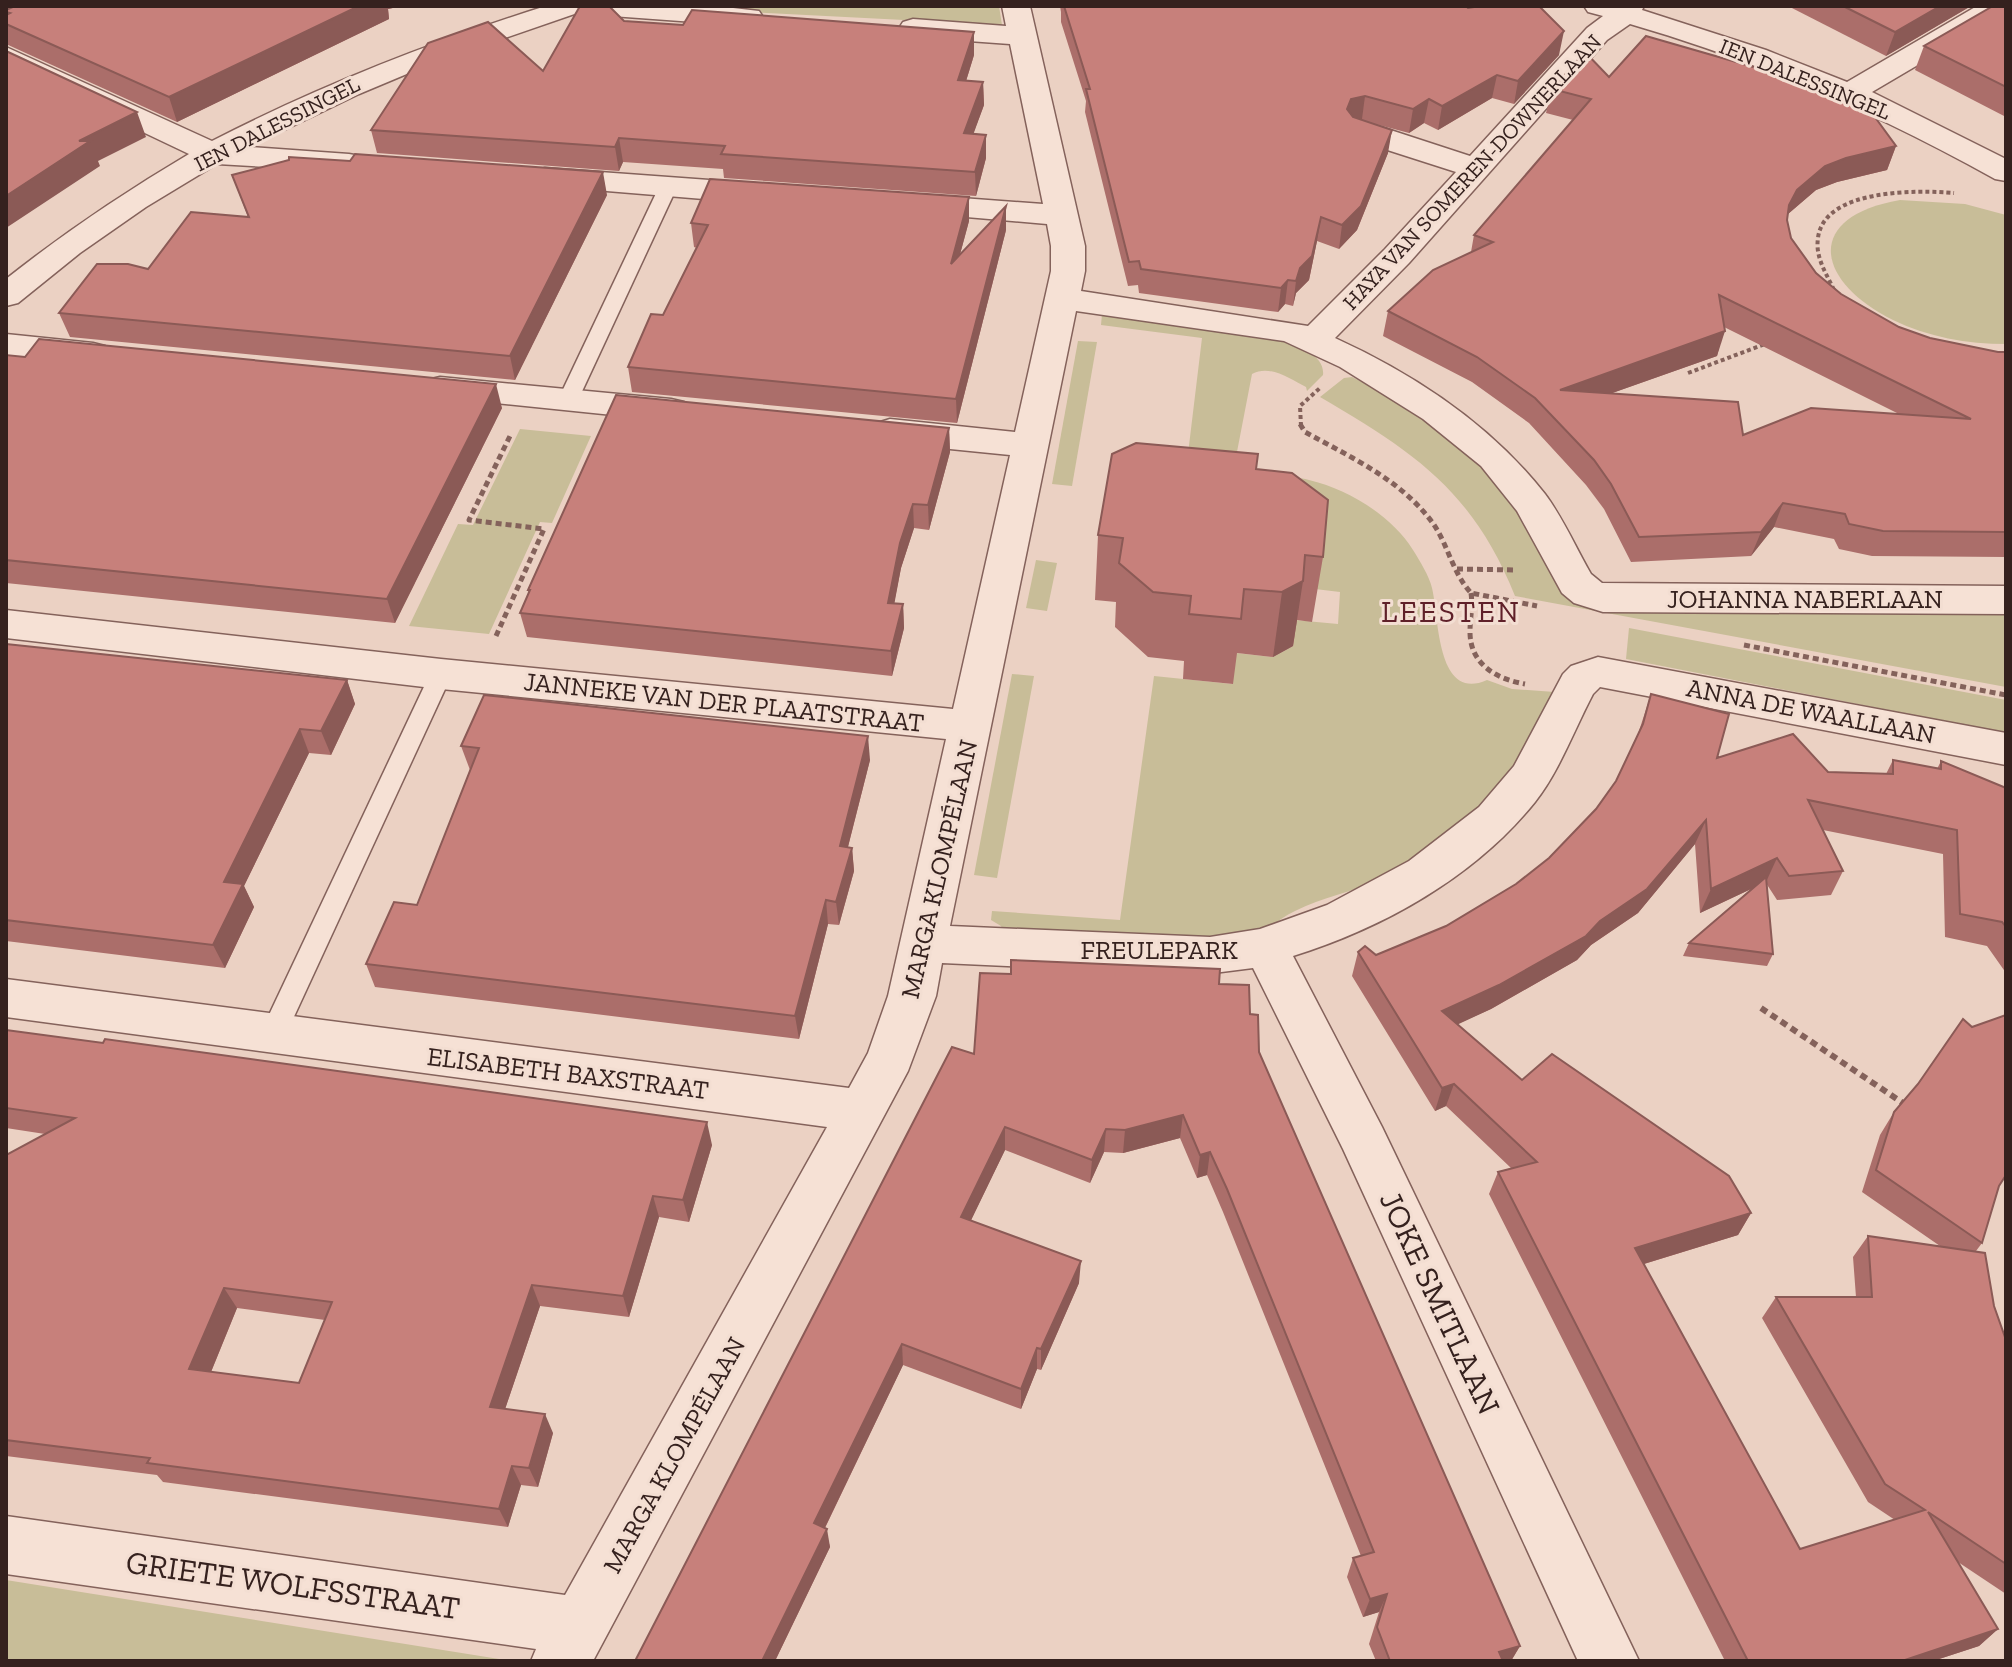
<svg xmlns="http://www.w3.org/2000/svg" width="2012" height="1667" viewBox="0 0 2012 1667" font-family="'Zilla Slab',serif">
<rect width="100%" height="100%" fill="#ebd1c3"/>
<!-- green -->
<g fill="#c8bd98">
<path d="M676 6H999L1002 25 667 8Z"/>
<path d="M1900 200 1965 204 2006 215V344C1967 344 1928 337 1893 320 1816 282 1802 217 1900 200Z"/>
<path d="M1102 314C1137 318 1329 325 1323 375L1307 391 1306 387C1290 379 1270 364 1252 374L1236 457C1240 460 1245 467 1249 470 1261 476 1294 476 1309 480 1348 489 1392 516 1413 550 1420 561 1429 576 1432 588 1439 616 1436 703 1487 680L1512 689 1555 692C1529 773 1458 844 1381 879 1353 892 1322 897 1295 911 1278 919 1266 932 1250 941L1005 934 1001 926 991 920 992 911 1120 920 1154 676 1232 684 1236 653 1273 657 1293 646 1295 620 1338 624 1340 592 1315 589 1183 495 1202 338 1101 325Z"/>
<path d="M1078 341 1097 342 1072 486 1052 484Z"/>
<path d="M1352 377 1396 399 1477 458 1532 531 1558 588 1568 597 2006 613V687L1515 596C1473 491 1414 452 1320 397L1344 378Z"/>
<path d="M520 429 591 436 552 523 540 522 489 634 409 626 458 524 473 525Z"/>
<path d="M1036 560 1057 563 1047 611 1026 608Z"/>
<path d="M1629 628 2006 700V733L1626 659Z"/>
<path d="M1012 674 1034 676 997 878 974 875Z"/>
<path d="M6 1580 512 1661H6Z"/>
</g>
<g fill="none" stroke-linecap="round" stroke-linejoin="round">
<defs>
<g id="service">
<path d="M668 182 677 187 578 400 575 404H561L558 400 659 187Z"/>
<path d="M441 666 449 668 452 674 286 1034 282 1042 273 1045 264 1042 260 1034 430 674 433 668Z"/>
</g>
<g id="minor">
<path d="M546 6H716L759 11 763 17 759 23 749 26 598 15 586 10 433 63 359 94 249 147 349 154 360 156 365 163 360 170 349 172 217 164 146 207 80 253 18 303 6 306V279C64 233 125 192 189 154L6 67V47L212 141C319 86 431 42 546 6Z"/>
<path d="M1002 6H1030L1085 246V271L1081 291 1308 326 1385 249 1456 172 1350 138 1346 131 1350 124 1361 122 1372 124 1470 156 1587 28 1603 16 1588 12 1584 6H1644L1642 10 1766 50 1847 82 1977 6H2006V13L1872 92 2006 159V181L1995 179C1879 114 1758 61 1630 24L1607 40 1409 263 1335 338C1414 374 1491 425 1545 494 1563 518 1576 548 1591 574L1602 583 2006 586V614L1603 612 1574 603 1562 593 1517 511 1481 466 1423 419 1340 367 1284 341 1076 311 950 926 1210 937 1260 929 1327 905 1409 861 1479 807 1514 766 1563 674 1571 666 1598 657 2006 733V765L1600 687 1593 694C1574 730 1560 770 1535 802 1475 877 1383 928 1293 956L1382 1127 1639 1661H1578L1343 1149 1253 968 1198 975 942 963 936 996 908 1071 593 1661H531L536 1649 6 1574V1516L565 1595 827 1127 6 1017V979L849 1088 868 1053 888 996 946 739 441 689 6 638V610L441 659 953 709 1010 455 890 443 877 439 872 431 877 423 890 419 1015 432 1051 271V246L1047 224 897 211 892 204 897 197 908 194 1043 204 1010 44 913 37 903 34 899 28 903 22 913 19 1006 26Z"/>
<path d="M545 168 764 184 775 187 780 194 775 201 764 204 534 185 529 178 534 171Z"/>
<path d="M6 334 93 343 105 346 111 354 105 362 93 365 6 356Z"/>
<path d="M440 377 671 399 684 402 689 410 684 418 671 421 427 396 422 388 427 380Z"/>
</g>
</defs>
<!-- service casing -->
<use href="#service" stroke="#84625b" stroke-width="3"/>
<!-- minor casing -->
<use href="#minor" stroke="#84625b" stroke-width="3"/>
<!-- path-far2 -->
<g stroke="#84625b" stroke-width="4" stroke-dasharray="4 3" stroke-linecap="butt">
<path d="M1834 290C1826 273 1815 257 1818 238 1824 188 1919 190 1954 193"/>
<path d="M1688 373 1765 344"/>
<path d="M1301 426 1300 406 1320 388"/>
</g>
<!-- path-far1 -->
<g stroke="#84625b" stroke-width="5" stroke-dasharray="6 4" stroke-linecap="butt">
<path d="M1300 424 1305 432C1350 457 1400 479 1432 522 1448 544 1452 572 1471 593L1537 606"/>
<path d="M1457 569 1516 570"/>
<path d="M1471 593C1473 606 1470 618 1470 632 1470 664 1496 679 1525 684"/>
<path d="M496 636 544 529 469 520 511 434"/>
<path d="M1744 645 2006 695"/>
</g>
<!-- path -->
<path stroke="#84625b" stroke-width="6" stroke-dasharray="7 5" stroke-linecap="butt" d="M1761 1008 1906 1105"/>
<!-- service -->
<use href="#service" fill="#f6e1d5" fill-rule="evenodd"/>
<!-- minor -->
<use href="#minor" fill="#f6e1d5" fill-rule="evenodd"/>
</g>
<!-- wall -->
<g fill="#ab6e6a" fill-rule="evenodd">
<path d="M6 6H402L388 9 389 19 177 122 6 44Z"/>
<path d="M1060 6H1466L1559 55 1514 104 1492 98 1438 130 1424 123 1409 133 1360 120 1388 153 1357 230 1339 249 1317 241 1309 280 1296 293 1293 306 1285 304 1278 312 1139 293 1138 285 1128 286 1085 112 1086 101 1061 22V12Z"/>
<path d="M1788 6H1971L1886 56Z"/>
<path d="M2006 6V117L1915 70 1924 46Z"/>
<path d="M624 21 683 25 974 32V55L966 81 983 82 984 105 973 134 986 158 976 196 724 178 723 169 623 162 619 171 377 153 371 130 543 71Z"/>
<path d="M1609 77 1896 146 1887 170 1837 182 1816 190 1788 214 1787 220 1791 238 1816 273 1841 294 1899 327 1930 338 1998 352H2006V557L1872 556 1839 549 1834 539 1774 527 1751 556 1631 562 1604 509 1586 485 1529 423 1472 382 1383 336 1388 311 1471 252 1474 235 1573 120 1546 113 1552 89ZM1724 327 1899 414 1743 435 1612 393 1717 356Z"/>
<path d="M232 175 607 195 515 380 70 337 59 313 148 269 248 217Z"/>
<path d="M969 197V221L960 254 1006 230 957 423 632 392 628 367 663 315 697 248 694 247 691 223Z"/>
<path d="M6 355 502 408 395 623 6 583Z"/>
<path d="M949 428 950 452 929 530 914 528 901 568 894 603 903 604 904 628 892 676 527 637 520 613 529 594 528 590Z"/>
<path d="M1256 469 1323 557 1312 622 1297 620 1293 646 1273 657 1237 653 1233 684 1183 679 1184 661 1148 657 1115 627 1116 602 1095 600 1098 535Z"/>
<path d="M6 644 347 680 355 704 331 755 309 753 244 886 254 907 225 968 6 941Z"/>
<path d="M1651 694 1717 758 1828 772 1886 774 1893 760 1937 769 1941 761 2006 788V973L1987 946 1945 937 1943 854 1823 830 1843 871 1831 895 1777 900 1766 883 1773 954 1767 966 1683 956 1689 943 1751 889 1700 913 1695 844 1638 913 1591 945 1577 960 1491 1009 1457 1024 1522 1080 1751 1213 1738 1235 1644 1264 1800 1549 1895 1520 1868 1502 1762 1318 1776 1297H1856L1853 1257 1868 1236 1940 1246 1862 1192 1880 1135 1894 1112 1999 1186 1982 1243 1976 1251 2006 1340V1594L1958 1562 1998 1629 1979 1646 1933 1661H1725L1489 1194 1498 1172 1511 1168 1446 1106 1435 1111 1352 976 1358 952 1376 955 1446 926 1516 884 1549 858 1596 809 1616 781 1638 734Z"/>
<path d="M461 746 870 760 848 847 852 848 854 871 839 925 828 924 799 1039 375 987 366 964 417 905 470 770Z"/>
<path d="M1219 984 1250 1014 1259 1052 1520 1646 1511 1661H1376L1369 1644 1379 1612 1363 1617 1347 1577 1353 1558 1361 1556 1223 1212 1207 1175 1197 1178 1180 1138 1123 1153 1104 1152 1090 1183 1005 1150 971 1220 1079 1283 1041 1370 1037 1369 1021 1409 903 1365 825 1528 830 1547 775 1661H635L974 1054Z"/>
<path d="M6 1030 712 1145 689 1222 659 1217 629 1317 540 1306 505 1409 553 1433 538 1487 521 1485 508 1527 163 1482 157 1475 6 1456V1155L45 1134 6 1128ZM237 1308 325 1320 299 1383 211 1372Z"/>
</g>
<!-- shaded-wall -->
<g fill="#8b5a56">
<path d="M359 6H402L388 9 389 19 177 122 169 97Z"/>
<path d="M1940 6H1971L1886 56 1895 32Z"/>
<path d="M1564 31 1559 55 1514 104 1518 81Z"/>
<path d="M974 32V55L959 104 958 80Z"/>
<path d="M1497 75 1492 98 1438 130 1442 106Z"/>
<path d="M983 82 984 105 965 157 964 133Z"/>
<path d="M1365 96 1362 119 1347 123V109L1351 99Z"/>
<path d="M1429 99 1424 123 1409 133 1413 109Z"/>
<path d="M137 112 146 137 98 161 100 166 6 228V196L79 141Z"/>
<path d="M1392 130 1388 153 1357 230 1339 249 1342 225Z"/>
<path d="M986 135V158L976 196 975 172Z"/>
<path d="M619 138 623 162 619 171 615 147Z"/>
<path d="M1896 146 1887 170 1837 182 1816 190 1788 214 1789 205 1797 190 1825 166 1846 158Z"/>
<path d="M603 172 607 195 515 380 510 356Z"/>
<path d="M969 197V221L951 288V264Z"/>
<path d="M1006 206V230L957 423 956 399Z"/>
<path d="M1321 217 1317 241 1309 280 1296 293 1293 306 1296 281 1300 268Z"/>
<path d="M1288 280 1285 304 1278 312 1281 288Z"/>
<path d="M1725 331 1717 356 1553 414 1560 390Z"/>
<path d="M496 384 502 408 395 623 387 599Z"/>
<path d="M949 428 950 452 929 530 928 505Z"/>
<path d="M1783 503 1774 527 1751 556 1761 532Z"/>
<path d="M913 504 914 528 901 568 890 627 888 603 900 543Z"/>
<path d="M1303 581 1293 646 1273 657 1282 592Z"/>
<path d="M903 604 904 628 892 676 891 651Z"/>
<path d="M347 680 355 704 331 755 321 731Z"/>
<path d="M300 729 309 753 244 886 254 907 225 968 213 945 224 882Z"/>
<path d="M868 736 870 760 842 870 840 846Z"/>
<path d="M1706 820 1695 844 1638 913 1591 945 1577 960 1491 1009 1435 1035 1442 1011 1600 921Z"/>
<path d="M852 848 854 871 839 925 836 902Z"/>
<path d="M1777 858 1766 882 1700 913 1711 889Z"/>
<path d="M826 900 828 924 799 1039 795 1016Z"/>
<path d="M1454 1084 1446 1106 1435 1111 1442 1088Z"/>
<path d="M1183 1115 1180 1138 1123 1153 1125 1130Z"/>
<path d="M707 1122 712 1145 689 1222 683 1200Z"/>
<path d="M1005 1127V1150L962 1239 961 1217Z"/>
<path d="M1106 1129 1104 1152 1090 1183 1092 1160Z"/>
<path d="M1210 1152 1207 1175 1197 1178 1200 1155Z"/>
<path d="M653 1196 659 1217 629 1317 623 1296Z"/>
<path d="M1751 1213 1738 1235 1624 1270 1635 1248Z"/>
<path d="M1081 1261 1079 1283 1041 1370V1349Z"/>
<path d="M532 1285 540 1306 499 1427 490 1407Z"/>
<path d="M224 1288 237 1308 204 1389 189 1369Z"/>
<path d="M902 1344 903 1365 818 1542 814 1523Z"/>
<path d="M1037 1348V1369L1021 1409V1389Z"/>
<path d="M545 1414 553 1433 538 1487 529 1468Z"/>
<path d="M512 1466 521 1485 508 1527 499 1509Z"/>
<path d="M827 1529 830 1547 775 1661H762Z"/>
<path d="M1387 1594 1379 1612 1363 1617 1370 1599Z"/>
<path d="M1998 1629 1979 1646 1933 1661H1902Z"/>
<path d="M1520 1646 1511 1661H1494L1499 1652Z"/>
</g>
<!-- building -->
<g fill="#c7807b" stroke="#8b5a56" stroke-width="2" fill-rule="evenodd">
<path d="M15 6H359L169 97 6 24V15L10 13 6 12V10Z"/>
<path d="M580 6H609L624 21 683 25 692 10 974 32 958 80 983 82 964 133 986 135 975 172 721 154 725 146 619 138 615 147 371 130 428 43 488 22 543 71Z"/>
<path d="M1064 6H1466L1468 8 1481 6H1539L1564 31 1518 81 1497 75 1442 106 1429 99 1413 109 1365 96 1351 99 1347 109 1353 117 1392 130 1361 206 1342 225 1321 217 1312 256 1300 268 1296 281 1288 280 1281 288 1141 269 1139 261 1129 262 1086 89H1090Z"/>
<path d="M1843 6H1940L1895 32Z"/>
<path d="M1993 6H2006V87L1924 46Z"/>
<path d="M1646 36 1861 98 1896 146 1846 158 1825 166 1797 190 1789 205 1787 220 1791 238 1816 273 1841 294 1899 327 1930 338 1998 352H2006V532L1883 531 1849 524 1845 514 1783 503 1761 532 1639 537 1611 484 1594 460 1535 398 1477 357 1388 311 1433 270 1493 242 1474 235 1591 99 1552 89 1585 52 1609 77ZM1719 295 1971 419 1811 408 1743 435 1738 402 1560 390 1725 331Z"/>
<path d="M6 51 137 112 79 141H90L6 196Z"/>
<path d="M355 154 603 172 510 356 59 313 97 264H128L148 269 191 212 249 217 232 175 289 160V157L350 161Z"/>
<path d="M710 179 969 197 951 264 1006 206 956 399 628 367 651 314 663 315 708 225 691 223Z"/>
<path d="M39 339 496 384 387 599 6 560V355L25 357Z"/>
<path d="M616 395 949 428 928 505 913 504 900 543 888 603 903 604 891 651 520 613 530 590H528Z"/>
<path d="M1136 443 1258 454 1256 469 1292 473 1328 500 1323 557 1305 555 1303 581 1282 592 1244 589 1241 619 1189 614 1191 596 1153 592 1119 563 1123 538 1098 535 1112 454Z"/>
<path d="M6 644 347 680 321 731 300 729 224 882 243 884 213 945 6 920Z"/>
<path d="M1651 694 1729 714 1717 758 1793 734 1828 772 1893 774V760L1941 769V761L2006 788V927L2002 922 1960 914 1957 830 1808 800 1843 871 1789 876 1777 858 1711 889 1706 820 1647 889 1600 921 1586 936 1499 985 1442 1011 1522 1080 1552 1054 1729 1176 1751 1213 1635 1248 1800 1549 1925 1510 1885 1484 1776 1297H1872L1868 1236 1985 1253 1994 1306 2006 1340V1564L1928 1512 1998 1629 1902 1661H1748L1498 1172 1537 1162 1454 1084 1442 1088 1358 952 1365 946 1376 955 1446 926 1516 884 1549 858 1596 809 1616 781 1643 724Z"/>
<path d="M484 695 868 736 840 846 852 848 836 902 826 900 795 1016 366 964 394 902 417 905 479 748 461 746Z"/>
<path d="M1766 877 1773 954 1689 943Z"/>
<path d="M1011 960 1220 969 1219 984 1249 985 1250 1014 1258 1015 1259 1052 1520 1646 1499 1652 1503 1661H1390L1377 1627 1387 1594 1370 1599 1353 1558 1374 1552 1227 1189 1210 1152 1200 1155 1183 1115 1125 1130 1106 1129 1092 1160 1005 1127 961 1217 1081 1261 1041 1349 1037 1348 1021 1389 902 1344 814 1523 827 1529 762 1661H635L952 1047 974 1054 980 973 1011 974Z"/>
<path d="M2006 1015V1175L1999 1186 1982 1243 1876 1170 1894 1112 1918 1084 1963 1019 1972 1027Z"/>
<path d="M6 1030 103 1043 105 1039 707 1122 683 1200 653 1196 623 1296 532 1285 490 1407 545 1414 529 1468 512 1466 499 1509 147 1463 150 1458 6 1440V1155L75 1118 6 1108ZM224 1288 332 1302 299 1383 189 1369Z"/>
</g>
<g text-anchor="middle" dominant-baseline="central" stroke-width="6" stroke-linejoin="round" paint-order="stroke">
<!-- far-street labels -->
<g font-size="22" fill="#35211e" stroke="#f3ded2">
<text transform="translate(1805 79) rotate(22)">IEN DALESSINGEL</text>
<text transform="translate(277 124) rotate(-27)">IEN DALESSINGEL</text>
<text transform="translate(1472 172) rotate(-47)">HAYA VAN SOMEREN-DOWNERLAAN</text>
</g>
<!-- street labels -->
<g font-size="26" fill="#35211e" stroke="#f3ded2">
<text x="1805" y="599">JOHANNA NABERLAAN</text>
<text transform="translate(724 702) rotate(6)">JANNEKE VAN DER PLAATSTRAAT</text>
<text transform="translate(1811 711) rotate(11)">ANNA DE WAALLAAN</text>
<text transform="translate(939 869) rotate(-77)">MARGA KLOMPÉLAAN</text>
<text x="1159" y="950">FREULEPARK</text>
<text transform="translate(568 1073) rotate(7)">ELISABETH BAXSTRAAT</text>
<text transform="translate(674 1455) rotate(-61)">MARGA KLOMPÉLAAN</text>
</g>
<!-- quarter labels -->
<g font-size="30" letter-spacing="2" fill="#5f2029" stroke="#f3ded2">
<text x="1451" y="612">LEESTEN</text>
</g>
<!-- near-street labels -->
<g font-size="32" fill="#35211e" stroke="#f3ded2">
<text transform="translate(1440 1303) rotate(65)">JOKE SMITLAAN</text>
<text transform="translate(293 1585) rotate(8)">GRIETE WOLFSSTRAAT</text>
</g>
</g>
<!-- border -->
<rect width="2012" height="1667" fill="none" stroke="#35211e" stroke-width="16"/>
</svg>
